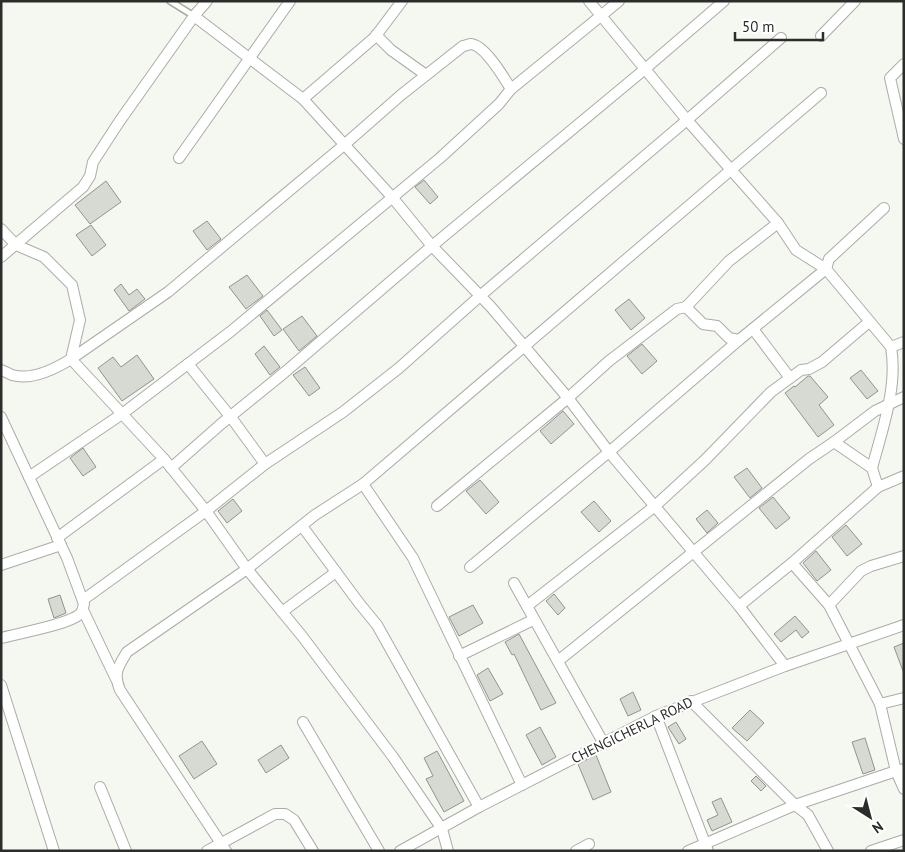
<svg xmlns="http://www.w3.org/2000/svg" width="905" height="852" viewBox="0 0 905 852" font-family="'PT Sans',sans-serif">
<rect width="100%" height="100%" fill="#f4f8f0"/>
<!-- building -->
<g fill="#d6dad2" stroke="#90948d">
<path d="M424 180 438 197 430 204 415 187Z"/>
<path d="M106 181 121 202 90 224 75 205Z"/>
<path d="M207 221 221 239 207 250 193 231Z"/>
<path d="M91 225 106 245 92 256 76 235Z"/>
<path d="M247 275 263 296 246 309 229 287Z"/>
<path d="M121 284 129 295 137 289 145 299 129 311 114 290Z"/>
<path d="M629 299 645 318 631 330 615 310Z"/>
<path d="M267 310 282 330 274 336 260 316Z"/>
<path d="M302 316 317 336 299 351 283 329Z"/>
<path d="M642 344 657 361 642 374 627 356Z"/>
<path d="M264 346 280 367 270 375 255 354Z"/>
<path d="M137 355 154 379 122 401 98 368 113 357 121 367Z"/>
<path d="M305 367 320 388 309 396 293 375Z"/>
<path d="M861 370 878 391 867 399 850 378Z"/>
<path d="M808 376H810L828 397 819 405 834 425 818 437 785 393 794 386 795 387Z"/>
<path d="M563 411 574 424 551 444 540 431Z"/>
<path d="M83 448 96 467 83 476 70 458Z"/>
<path d="M747 468 762 488 750 498 734 477Z"/>
<path d="M480 480 499 502 486 514 466 491Z"/>
<path d="M773 497 790 518 776 529 759 508Z"/>
<path d="M233 499 242 511 227 523 218 511Z"/>
<path d="M594 501 611 521 599 532 581 512Z"/>
<path d="M707 510 718 523 707 533 696 519Z"/>
<path d="M846 525 862 544 847 556 832 537Z"/>
<path d="M816 551 831 570 817 581 803 563Z"/>
<path d="M554 594 565 608 558 615 546 601Z"/>
<path d="M60 595 66 613 54 618 48 599Z"/>
<path d="M473 605 483 623 459 636 449 617Z"/>
<path d="M795 616 809 632 802 638 796 630 781 642 774 634Z"/>
<path d="M519 634 556 703 541 710 514 654 512 655 505 642Z"/>
<path d="M904 643V671H903L894 647Z"/>
<path d="M488 668 503 694 490 701 477 675Z"/>
<path d="M633 692 641 710 628 716 620 699Z"/>
<path d="M750 710 764 723 747 741 732 728Z"/>
<path d="M676 722 686 739 679 744 668 727Z"/>
<path d="M540 727 556 757 542 765 526 735Z"/>
<path d="M865 738 875 770 863 774 852 742Z"/>
<path d="M202 741 217 764 194 779 179 756Z"/>
<path d="M281 745 289 758 266 773 258 760Z"/>
<path d="M437 751 464 801 444 812 426 779 433 776 424 758Z"/>
<path d="M596 755 611 792 593 800 578 764Z"/>
<path d="M756 776 766 786 761 791 751 781Z"/>
<path d="M721 798 732 822 712 831 707 820 718 815 712 802Z"/>
</g>
<g fill="none" stroke-linecap="round" stroke-linejoin="round">
<defs>
<path id="service" d="M170 1 194 16"/>
<g id="minor">
<path d="M589 1 687 120 778 223 796 250 826 269 891 347C898 387 882 430 872 468"/>
<path d="M194 16 207 1"/>
<path d="M376 35 391 50 426 75"/>
<path d="M821 36 855 1"/>
<path d="M904 64 890 78 904 139"/>
<path d="M511 89 619 1"/>
<path d="M303 99 375 37 402 1"/>
<path d="M179 158 290 1"/>
<path d="M1 229 16 245 44 257 72 285 80 320 71 359"/>
<path d="M1 257 83 187 90 176 93 162 119 122 194 16 303 99 392 197 432 246 491 307 568 398 609 452 739 606 785 666"/>
<path d="M686 307 729 261 778 223"/>
<path d="M753 329 790 378"/>
<path d="M891 347 904 342"/>
<path d="M188 364 233 420 265 464"/>
<path d="M1 370C5 371 9 374 12 375 32 381 55 369 71 359L164 459 206 511 247 569 302 636 393 757 442 829 448 851"/>
<path d="M1 417 29 477"/>
<path d="M171 468 221 424 285 372 432 246 645 69 724 1"/>
<path d="M363 484 413 558 522 785"/>
<path d="M878 487 872 468 834 442 875 411 904 397"/>
<path d="M437 506 568 398 609 361 677 309 686 307 703 324 717 326 729 338 739 340"/>
<path d="M302 526 359 603 377 625 479 807"/>
<path d="M57 538 164 459"/>
<path d="M792 563 829 605 880 704 904 698"/>
<path d="M1 565 61 545"/>
<path d="M470 567 609 452 739 340 826 269 829 259 884 208"/>
<path d="M514 583 604 744"/>
<path d="M83 600 206 511 265 464 343 412 399 368 480 296 687 120 781 38"/>
<path d="M829 605 861 571 871 566 904 556"/>
<path d="M527 606 655 506 705 460 771 392 801 370 809 369 822 362 869 322"/>
<path d="M739 606 792 563 878 487 904 476"/>
<path d="M83 610 116 679"/>
<path d="M282 612 336 572"/>
<path d="M1 638C19 633 68 625 80 614 83 611 83 607 84 604L67 558 29 477 122 414 230 332 440 158 499 104 511 89C504 78 485 45 471 44 469 44 465 46 463 46L401 95 344 145 168 292 71 359"/>
<path d="M459 656 533 620"/>
<path d="M558 661 809 459 834 442"/>
<path d="M1 685 54 851"/>
<path d="M691 701 795 805 808 815 828 851"/>
<path d="M656 716 708 851"/>
<path d="M303 722 379 851"/>
<path d="M904 769 896 771 904 789"/>
<path d="M100 787 126 851"/>
<path d="M207 851 275 814H285L294 820 313 851"/>
<path d="M226 851 120 690C113 673 118 667 127 652L247 569 315 515 363 484 821 93"/>
<path d="M400 851 479 807 656 716 785 666 904 625"/>
<path d="M576 851 589 844"/>
<path d="M688 851 795 805 896 771 880 704"/>
<path d="M871 851 904 840"/>
</g>
</defs>
<!-- service casing -->
<use href="#service" stroke="#a9ada5" stroke-width="8"/>
<!-- minor casing -->
<use href="#minor" stroke="#a9ada5" stroke-width="12"/>
<!-- service -->
<use href="#service" stroke="#fff" stroke-width="5"/>
<!-- minor -->
<use href="#minor" stroke="#fff" stroke-width="10"/>
</g>
<g text-anchor="middle" dominant-baseline="central" stroke-width="4" stroke-linejoin="round" paint-order="stroke">
<!-- street labels -->
<g font-size="14" fill="#2b2d2a" stroke="#fff">
<text transform="translate(632 730) rotate(-26)">CHENGICHERLA ROAD</text>
</g>
</g>
<!-- border -->
<rect width="905" height="852" fill="none" stroke="#2b2d2a" stroke-width="5"/>
<!-- north arrow -->
<g transform="translate(870 817) rotate(144)" stroke="#ffffff" stroke-width="4" paint-order="stroke">
<path d="M0-4L9 19L0 12L-9 19Z" fill="#2b2d2a"/>
<text y="-8" font-size="14" font-weight="bold" text-anchor="middle" fill="#2b2d2a">N</text>
</g>
<!-- scale -->
<path d="M735 32v8h88v-8" fill="none" stroke="#2b2d2a" stroke-width="2.5"/>
<text x="742" y="32" font-size="15" fill="#2b2d2a" stroke="#ffffff" stroke-width="4" paint-order="stroke">50 m</text>
</svg>
